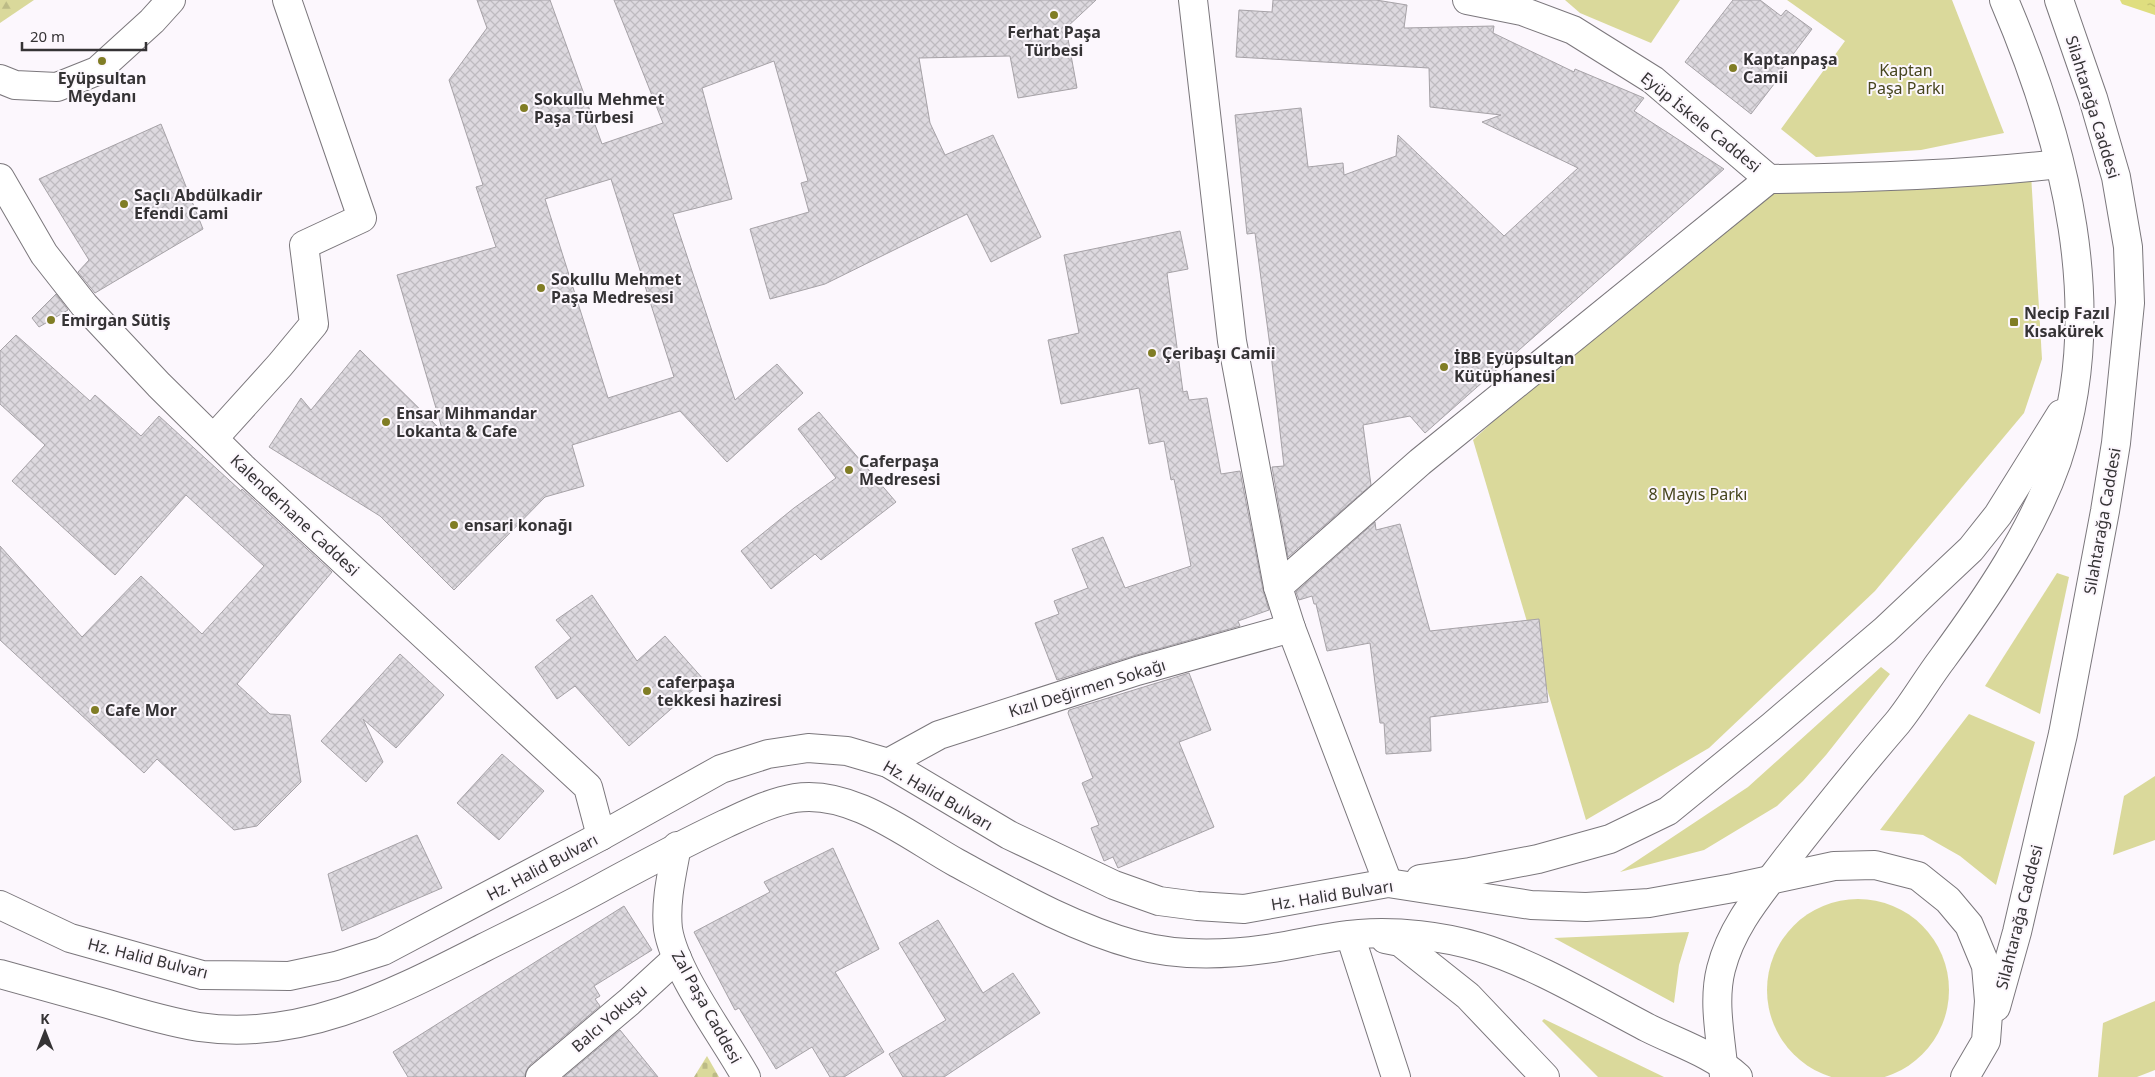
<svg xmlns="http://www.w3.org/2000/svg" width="2155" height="1077" viewBox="0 0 2155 1077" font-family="'Noto Sans',sans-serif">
<defs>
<pattern id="forest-firs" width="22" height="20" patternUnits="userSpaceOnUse" patternTransform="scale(1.25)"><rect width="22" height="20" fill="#dad99b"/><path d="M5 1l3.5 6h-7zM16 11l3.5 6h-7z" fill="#bcbb86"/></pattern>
<pattern id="cemetery-stones" width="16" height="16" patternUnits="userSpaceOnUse" patternTransform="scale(1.25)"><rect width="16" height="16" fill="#dad99b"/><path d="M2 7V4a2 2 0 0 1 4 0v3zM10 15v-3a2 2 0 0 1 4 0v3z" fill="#bcbb86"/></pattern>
<pattern id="water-ripples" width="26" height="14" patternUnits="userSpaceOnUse" patternTransform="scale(1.25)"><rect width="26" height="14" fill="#dfde7f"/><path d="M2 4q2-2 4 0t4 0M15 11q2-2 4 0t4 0" fill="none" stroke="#c0bf6e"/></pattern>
<pattern id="building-cross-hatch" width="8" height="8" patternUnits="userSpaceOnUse" patternTransform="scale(1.25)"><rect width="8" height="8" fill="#ddd9df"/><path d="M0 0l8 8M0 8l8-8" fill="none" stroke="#bebbc0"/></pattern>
</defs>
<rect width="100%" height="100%" fill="#fcf7fd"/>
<!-- green -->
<g fill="#dad99b">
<path d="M1565 0H1680L1651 43 1580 13Z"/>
<path d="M1787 0H1952L2004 133 1921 150 1816 157 1781 129 1845 41Z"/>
<path d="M1768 169 2031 174 2042 359 2024 413 1875 591 1709 748 1586 820 1473 440Z"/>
<path d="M2057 573 2069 577 2040 714 1985 686Z"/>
<path d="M1881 667 1890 674 1826 755 1803 781 1777 806 1704 850 1620 872 1748 787Z"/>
<path d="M1969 714 2035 742 1996 885 1960 856 1923 835 1880 830Z"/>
<path d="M2155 776V840L2113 855 2124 796Z"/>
<circle cx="1858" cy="990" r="91"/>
<path d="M1689 932 1679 965 1674 1003 1554 938Z"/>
<path d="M2155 1001V1070L2137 1077H2098L2103 1023Z"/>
<path d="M1544 1019 1664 1077H1598L1542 1021Z"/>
</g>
<!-- forest -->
<path fill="url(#forest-firs)" d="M0 0H34L0 23Z"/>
<!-- cemetery -->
<path fill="url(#cemetery-stones)" d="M707 1056 719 1077H694Z"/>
<!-- water -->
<path fill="url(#water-ripples)" d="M2120 0H2155V15L2122 4Z"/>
<!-- building -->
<g fill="url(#building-cross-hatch)" stroke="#a6a2a7" fill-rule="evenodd">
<path d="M477 0H550L602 144 663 123 614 0H1096L1066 28 1077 88 1018 98 1010 56 919 58 930 123 945 155 993 135 1041 237 991 262 967 214 825 284 770 299 750 229 809 212 801 183 808 181 774 61 702 88 732 199 673 214 735 400 777 364 803 393 727 462 680 411 572 445 584 486 545 497 454 590 380 516 269 447 301 398 311 410 360 350 443 432 397 275 496 247 476 187 483 185 449 80 487 28ZM611 179 674 377 608 398 545 199Z"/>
<path d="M1273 0H1376L1407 5 1404 28 1494 26 1493 33 1574 72 1575 69 1644 98 1634 111 1724 169 1425 433 1410 416 1363 425 1371 485 1288 557 1272 467 1284 466 1271 354 1255 233 1247 234 1235 115 1301 108 1308 167 1343 163 1344 175 1396 156 1398 135 1504 236 1578 168 1482 122 1501 115 1430 107 1429 68 1236 57 1239 10 1272 12Z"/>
<path d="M1733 0H1760L1781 16 1786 10 1812 29 1779 73 1781 75 1751 114 1685 62Z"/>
<path d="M161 124 203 229 95 293 78 272 89 260 39 179Z"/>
<path d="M1180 231 1188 269 1167 273 1183 392 1187 391 1189 400 1207 398 1221 474 1240 471 1263 590 1269 610 1238 621 1240 626 1133 656 1057 680 1035 623 1059 614 1054 601 1088 588 1072 549 1103 537 1125 588 1191 566 1174 479 1171 480 1164 441 1149 444 1139 388 1061 404 1048 340 1079 333 1064 255Z"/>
<path d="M56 294 68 310 39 327 32 318Z"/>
<path d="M16 335 90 401 95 395 141 436 159 416 241 491 242 489 332 572 237 684 270 714 290 715 301 782 257 826 234 830 157 759 144 773 0 640V546L82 637 141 576 202 634 264 566 186 495 115 575 12 481 45 445 0 404V351Z"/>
<path d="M819 412 896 502 821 560 815 554 771 589 741 551 794 508 836 478 798 429Z"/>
<path d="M1375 522 1376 530 1400 524 1430 631 1539 619 1548 702 1430 717 1431 751 1386 754 1384 723H1380L1370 643 1327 651 1316 604H1314L1312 596 1299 600 1296 592Z"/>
<path d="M592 595 637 661 665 636 704 680 629 746 575 686 557 699 535 667 571 638 556 620Z"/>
<path d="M400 654 444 695 396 748 363 719 383 762 366 782 321 741Z"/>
<path d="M1189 673 1211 730 1179 742 1214 827 1118 868 1113 857 1104 861 1091 828 1099 825 1082 783 1093 778 1068 713 1069 710Z"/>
<path d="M502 754 544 791 499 840 457 803Z"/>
<path d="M417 835 442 888 342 931 328 874Z"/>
<path d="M833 848 879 949 835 972 884 1052 844 1077H830L812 1047 776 1069 739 1008 735 1010 694 932 770 892 764 882Z"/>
<path d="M624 906 652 950 594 986 600 996 595 999 600 1006 530 1065 526 1071 525 1077H408L393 1052Z"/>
<path d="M938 920 983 993 1013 973 1040 1013 944 1077H903L889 1054 946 1020 899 943Z"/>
<path d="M620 1030 658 1077H564Z"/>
</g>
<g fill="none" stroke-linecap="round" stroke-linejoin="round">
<defs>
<g id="pedestrian">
<path d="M0 79 15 85 57 87 97 71 152 21 171 0"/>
<path d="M0 178 44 254 84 305 159 385 242 467 588 787 601 836"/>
<path d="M214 438 280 365 314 324 304 245 362 218 287 0"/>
<path d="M1350 935 1396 1077"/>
</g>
<g id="minor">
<path d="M1193 0 1232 341 1278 587 1291 628 1388 883"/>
<path d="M1467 0 1522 11 1573 30 1653 80 1769 179"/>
<path d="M1278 587 1420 462 1769 179C1866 178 1963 175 2059 164"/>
<path d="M888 763 939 735 1137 671 1291 628"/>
<path d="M677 846C672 873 665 902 668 929 675 973 724 1037 746 1077"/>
<path d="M540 1077 629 1002 677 958"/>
</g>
<g id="primary">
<path d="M1420 879 1470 872 1538 859 1610 839 1668 811 1772 726 1885 630 1971 549 1998 515 2061 414"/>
<path d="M0 905 70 938 202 975 289 976 336 966 383 951 601 836 721 769 768 754 808 748 847 751 888 763 1009 835 1114 885 1159 901 1197 906 1244 909 1388 883 1531 905 1586 907 1649 903 1733 888 1834 866 1875 865 1918 876 1948 900 1969 925 1986 966 1989 1001 1986 1041 1965 1077"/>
<path d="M1385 939 1400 942 1468 996 1545 1077"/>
<path d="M0 974C36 984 72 994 108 1004 138 1013 169 1022 199 1027 302 1042 394 993 483 948 525 927 567 907 608 884 647 863 685 843 725 824 747 814 771 802 795 798 852 789 910 837 957 863 1014 894 1073 928 1136 945 1177 956 1224 955 1266 949 1297 945 1328 936 1359 934 1398 931 1442 936 1479 947 1535 964 1596 1001 1648 1028 1678 1043 1713 1054 1738 1077"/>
<path d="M1996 1007 2017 932 2063 734 2105 511 2116 443 2130 303 2128 247 2116 177 2093 98 2059 0"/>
<path d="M1724 1077C1722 1042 1712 1004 1721 969 1732 925 1761 893 1788 857 1824 811 1860 766 1898 722 1914 702 1927 679 1943 658 1987 598 2032 532 2057 461 2108 309 2065 143 2004 0"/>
</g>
</defs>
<!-- pedestrian casing -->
<use href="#pedestrian" stroke="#7b777c" stroke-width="30"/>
<!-- minor casing -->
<use href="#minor" stroke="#7b777c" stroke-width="30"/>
<!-- primary casing -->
<use href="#primary" stroke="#7b777c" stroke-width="30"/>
<!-- pedestrian -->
<use href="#pedestrian" stroke="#fff" stroke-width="28"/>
<!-- minor -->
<use href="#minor" stroke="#fff" stroke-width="28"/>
<!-- primary -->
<use href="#primary" stroke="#fff" stroke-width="28"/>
</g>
<!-- markers -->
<g fill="#807d25" stroke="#fcf7fd" stroke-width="2">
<circle cx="1054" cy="15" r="5"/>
<circle cx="102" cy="61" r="5"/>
<circle cx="1733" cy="68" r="5"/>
<circle cx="524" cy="108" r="5"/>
<circle cx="124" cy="204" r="5"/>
<circle cx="541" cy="288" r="5"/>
<circle cx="51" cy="320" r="5"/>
<rect x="2009" y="317" width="10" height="10" rx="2.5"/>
<circle cx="1152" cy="353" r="5"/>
<circle cx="1444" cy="367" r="5"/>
<circle cx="386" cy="422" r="5"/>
<circle cx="849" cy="470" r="5"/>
<circle cx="454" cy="525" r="5"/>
<circle cx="647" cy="691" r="5"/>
<circle cx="95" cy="710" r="5"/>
</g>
<g text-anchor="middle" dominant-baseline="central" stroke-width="4" stroke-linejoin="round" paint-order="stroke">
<!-- poi labels -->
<g font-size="16" font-weight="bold" fill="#353335" stroke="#fcf7fd" text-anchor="start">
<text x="1054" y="32" text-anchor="middle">Ferhat Paşa<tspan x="1054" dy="18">Türbesi</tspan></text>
<text x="1743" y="59">Kaptanpaşa<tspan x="1743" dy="18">Camii</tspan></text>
<text x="102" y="78" text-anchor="middle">Eyüpsultan<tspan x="102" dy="18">Meydanı</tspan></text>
<text x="534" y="99">Sokullu Mehmet<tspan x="534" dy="18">Paşa Türbesi</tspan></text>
<text x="134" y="195">Saçlı Abdülkadir<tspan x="134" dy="18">Efendi Cami</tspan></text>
<text x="551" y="279">Sokullu Mehmet<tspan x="551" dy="18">Paşa Medresesi</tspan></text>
<text x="2024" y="313">Necip Fazıl<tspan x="2024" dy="18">Kısakürek</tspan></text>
<text x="61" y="320">Emirgan Sütiş</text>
<text x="1162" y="353">Çeribaşı Camii</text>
<text x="1454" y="358">İBB Eyüpsultan<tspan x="1454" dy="18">Kütüphanesi</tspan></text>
<text x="396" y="413">Ensar Mihmandar<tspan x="396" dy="18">Lokanta &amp; Cafe</tspan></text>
<text x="859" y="461">Caferpaşa<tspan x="859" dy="18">Medresesi</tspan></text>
<text x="464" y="525">ensari konağı</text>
<text x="657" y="682">caferpaşa<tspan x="657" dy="18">tekkesi haziresi</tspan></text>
<text x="105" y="710">Cafe Mor</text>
</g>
<!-- park labels -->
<g font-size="16" fill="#46451d" stroke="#fcf7fd">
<text x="1906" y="70">Kaptan<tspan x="1906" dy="18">Paşa Parkı</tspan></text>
<text x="1698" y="494">8 Mayıs Parkı</text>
</g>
<!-- street labels -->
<g font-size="16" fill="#353335" stroke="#fcf7fd">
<text transform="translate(2093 107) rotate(73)">Silahtarağa Caddesi</text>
<text transform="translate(1701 122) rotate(39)">Eyüp İskele Caddesi</text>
<text transform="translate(295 515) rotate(43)">Kalenderhane Caddesi</text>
<text transform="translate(2102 521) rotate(-80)">Silahtarağa Caddesi</text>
<text transform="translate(1087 688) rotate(-17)">Kızıl Değirmen Sokağı</text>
<text transform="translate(938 795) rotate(30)">Hz. Halid Bulvarı</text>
<text transform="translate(542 867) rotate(-28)">Hz. Halid Bulvarı</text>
<text transform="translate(1332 895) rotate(-9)">Hz. Halid Bulvarı</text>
<text transform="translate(2019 917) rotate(-76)">Silahtarağa Caddesi</text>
<text transform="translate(148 958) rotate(14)">Hz. Halid Bulvarı</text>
<text transform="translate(707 1007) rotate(61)">Zal Paşa Caddesi</text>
<text transform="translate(609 1018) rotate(-41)">Balcı Yokuşu</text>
</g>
</g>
<!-- north arrow -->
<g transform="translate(45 1032)" stroke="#fcf7fd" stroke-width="4" paint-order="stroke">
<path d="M0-4L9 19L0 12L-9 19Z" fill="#353335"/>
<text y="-8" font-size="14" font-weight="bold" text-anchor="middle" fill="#353335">K</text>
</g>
<!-- scale -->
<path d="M22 42v8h124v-8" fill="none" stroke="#353335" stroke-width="2.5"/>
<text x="30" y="42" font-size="15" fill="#353335" stroke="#fcf7fd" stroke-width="4" paint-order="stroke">20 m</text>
</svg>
